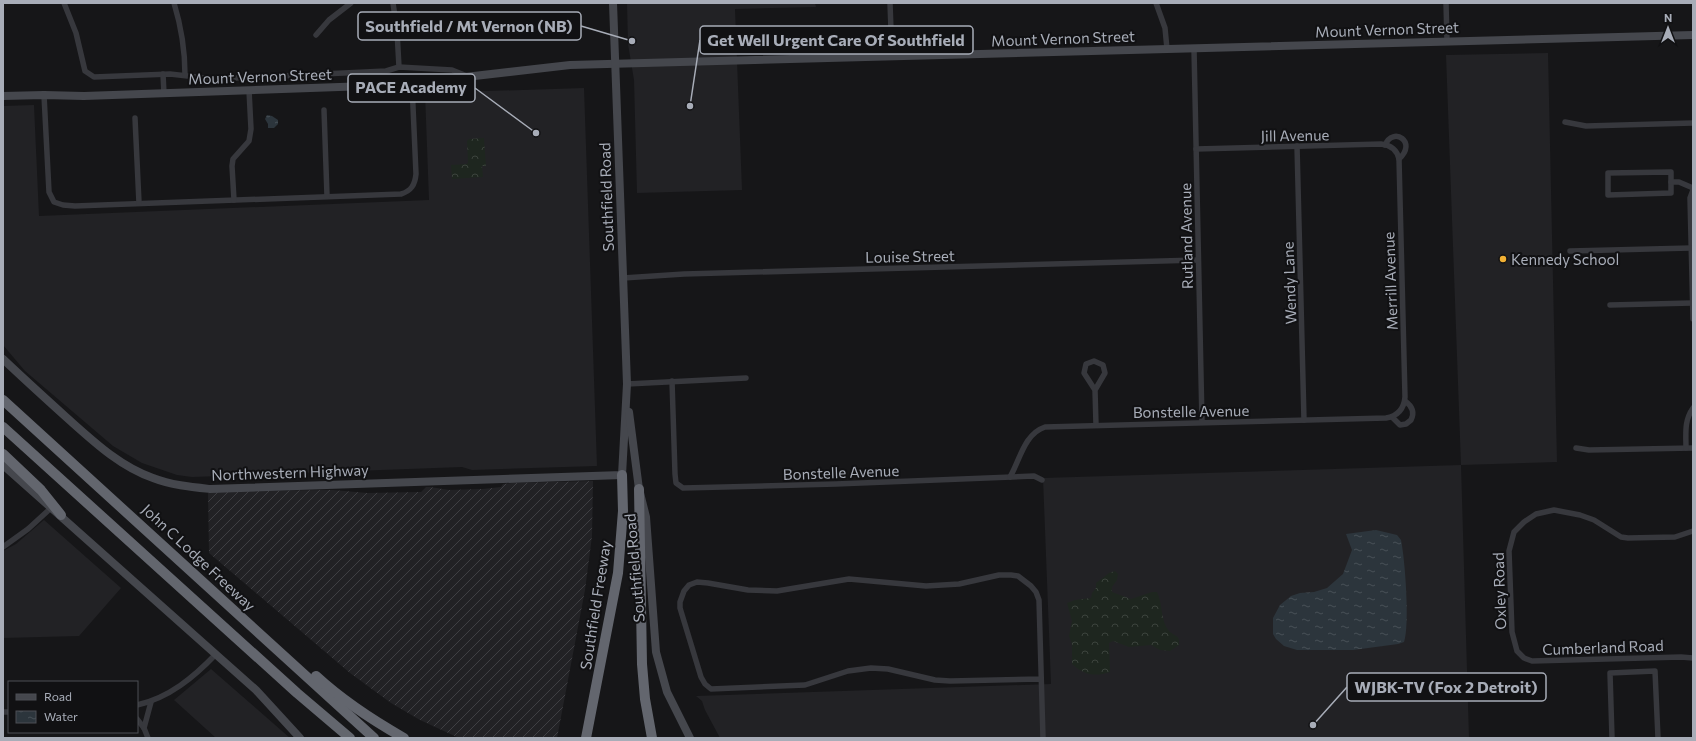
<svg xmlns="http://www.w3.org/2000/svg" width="1696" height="741" viewBox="0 0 1696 741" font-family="Commissioner,sans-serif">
<defs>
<pattern id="industrial-furrows" width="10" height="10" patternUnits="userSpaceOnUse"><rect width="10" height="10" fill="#222225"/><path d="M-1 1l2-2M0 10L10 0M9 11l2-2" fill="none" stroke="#3f3f43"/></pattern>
<pattern id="forest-crowns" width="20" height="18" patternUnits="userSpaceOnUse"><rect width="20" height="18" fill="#1e261f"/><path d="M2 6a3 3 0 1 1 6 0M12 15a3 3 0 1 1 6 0" fill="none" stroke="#3c433d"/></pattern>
<pattern id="water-ripples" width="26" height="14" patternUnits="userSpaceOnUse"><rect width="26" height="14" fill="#2c353c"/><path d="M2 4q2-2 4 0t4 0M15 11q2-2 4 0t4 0" fill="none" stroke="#485056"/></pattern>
</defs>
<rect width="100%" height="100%" fill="#161618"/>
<!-- built -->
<g fill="#222225">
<path d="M627 3H815L816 7 735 9 742 190 637 193 634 80 628 44Z"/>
<path d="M1548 53 1557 462 1461 465 1469 738H720L705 710 702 701 696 696 1051 684 1043 478 1461 465 1446 55Z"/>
<path d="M584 88 597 466 472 470 462 467 192 477 177 475 142 463 113 446 25 371 3 345V106L34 105 39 216 429 200 425 93Z"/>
<path d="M44 520 121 588 79 636 3 638V551L16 544Z"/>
<path d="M211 669 290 738H216L174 700Z"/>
</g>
<!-- industrial -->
<path fill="url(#industrial-furrows)" d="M593 481 592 536 585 590 557 738H459L420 720 391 703 350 673 209 553 208 491 333 490 367 493 421 492 426 487H430L449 490 483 489 501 487 503 484 512 483Z"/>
<!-- forest -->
<g fill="url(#forest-crowns)">
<path d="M484 138 486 166H482L483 177 452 179 451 165 467 164 468 162 467 141 469 139Z"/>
<path d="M1115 571 1118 574 1117 580 1112 587V592L1131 599 1152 592H1157C1163 604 1160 620 1169 631 1175 637 1180 634 1179 645L1170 651 1160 650 1151 645 1129 647 1113 641 1109 643 1110 672C1095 677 1084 675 1072 664V644L1069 636 1072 621 1067 603 1075 600 1091 598 1092 593 1096 588V583L1109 573Z"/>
</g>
<!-- water -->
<g fill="url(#water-ripples)">
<path d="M267 115 272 116 278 120V124L274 128H268V124L265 119Z"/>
<path d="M1376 530 1397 535 1401 540C1405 559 1410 626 1404 642L1398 644 1353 650H1297L1284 646 1276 639 1273 634V618L1280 605 1291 596 1300 593 1314 592 1327 588 1343 574 1352 550 1346 534Z"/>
</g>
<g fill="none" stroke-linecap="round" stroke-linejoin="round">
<!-- street -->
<g stroke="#37383d" stroke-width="5.5">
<path d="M64 3 76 33 85 71 94 77 170 74 214 79 386 71 399 67 452 70 467 76"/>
<path d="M174 3C181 26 185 51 185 75"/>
<path d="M393 3 397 31 399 67"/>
<path d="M890 3 892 57"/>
<path d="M1156 3 1165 28 1167 49"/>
<path d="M1446 3 1447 41"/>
<path d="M316 35 329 20 351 3"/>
<path d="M1194 49 1202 422"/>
<path d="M163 74 164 94"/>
<path d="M44 95 49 192 54 202 63 205 75 206 401 194C411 191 415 185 416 174L412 84"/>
<path d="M324 110 327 196"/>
<path d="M135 118 139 203"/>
<path d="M1565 122 1586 126 1693 123"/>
<path d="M1385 145C1393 126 1418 142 1399 159"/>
<path d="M1297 146 1304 420"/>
<path d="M1671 172V193L1608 195V173Z"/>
<path d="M1671 182H1679L1693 188"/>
<path d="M1693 190 1690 198 1693 319"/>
<path d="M234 200 232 166 233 159 249 141 251 129 249 90"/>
<path d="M1570 251 1691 248"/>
<path d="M623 278 684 274 1198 260"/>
<path d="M1610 305 1692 303"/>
<path d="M672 381 675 474 676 483 683 488 836 484 1034 476 1042 480"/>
<path d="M627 384 746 378"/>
<path d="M1095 390 1084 373 1086 364 1094 361 1103 365 1105 373 1095 390 1096 425"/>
<path d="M1392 417 1400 425 1406 424 1411 420C1415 412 1412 406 1405 401"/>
<path d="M1576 448 1589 450 1693 448"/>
<path d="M1686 448C1686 433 1684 421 1693 408"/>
<path d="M1010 477C1020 460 1024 434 1045 427L1386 418C1398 416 1404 409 1405 397L1399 159C1397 150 1390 145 1381 144L1196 149"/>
<path d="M1693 531 1675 537 1628 538 1621 537 1594 520 1580 515 1554 510 1536 514 1524 522 1514 532 1509 551 1512 632 1517 651 1524 658 1532 661 1681 657 1693 658"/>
<path d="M3 547 28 529 51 508"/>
<path d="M1041 679 950 681 935 680 888 669 871 668 848 671 805 685 711 689 705 684 701 677 680 608V602L684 591 689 585 697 582 708 583 748 590 777 591 849 579 926 586 959 584 999 575H1011L1018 576 1031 586 1036 592 1039 600 1043 738"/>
<path d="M137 705C169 698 194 677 216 654"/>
<path d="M3 712H9"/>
<path d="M137 719 144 728 148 738"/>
<path d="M144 728 151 702"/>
<path d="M1612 738 1610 673 1655 671 1658 738"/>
</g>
<!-- secondary -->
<g stroke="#45474d" stroke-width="8">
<path d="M3 96 44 95 84 96 396 85 570 65 1693 35"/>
<path d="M3 359C24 379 45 398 66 417 93 441 119 466 153 478 171 485 191 487 210 489L622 475 627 384 613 3"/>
<path d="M629 412 639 489 646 517 656 652 667 692 690 738"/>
<path d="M3 465 256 690 300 738"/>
</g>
<!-- highway -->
<g stroke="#63666e" stroke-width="10">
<path d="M3 400 374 738"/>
<path d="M3 427 297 693 350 738"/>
<path d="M3 454 41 490 61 515"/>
<path d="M639 489 642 664 645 699 652 738"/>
<path d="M316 676C342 700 374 721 404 738"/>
<path d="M586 738 618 573 623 511 622 475"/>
</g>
</g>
<!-- markers -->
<circle fill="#f2b134" stroke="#111113" stroke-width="1.5" cx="1503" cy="259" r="4"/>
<g text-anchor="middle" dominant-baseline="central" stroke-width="4" stroke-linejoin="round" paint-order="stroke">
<!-- street labels -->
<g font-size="15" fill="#a8adb8" stroke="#111113">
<text transform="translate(1387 29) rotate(-2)">Mount Vernon Street</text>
<text transform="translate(1063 38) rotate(-2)">Mount Vernon Street</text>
<text transform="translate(260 76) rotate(-2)">Mount Vernon Street</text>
<text transform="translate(1295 135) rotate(-1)">Jill Avenue</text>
<text transform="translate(606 197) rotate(-92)">Southfield Road</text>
<text transform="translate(1186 236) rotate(-91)">Rutland Avenue</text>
<text transform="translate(910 256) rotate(-1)">Louise Street</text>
<text transform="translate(1390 281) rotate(-92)">Merrill Avenue</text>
<text transform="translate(1289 283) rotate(-92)">Wendy Lane</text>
<text transform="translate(1191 411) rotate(-1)">Bonstelle Avenue</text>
<text transform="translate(290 472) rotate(-2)">Northwestern Highway</text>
<text transform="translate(841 472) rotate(-2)">Bonstelle Avenue</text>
<text transform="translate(199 557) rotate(43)">John C Lodge Freeway</text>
<text transform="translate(634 568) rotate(-95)">Southfield Road</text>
<text transform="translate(1499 591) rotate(-92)">Oxley Road</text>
<text transform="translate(595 605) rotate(-81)">Southfield Freeway</text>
<text transform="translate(1603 647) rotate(-2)">Cumberland Road</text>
</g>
<!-- poi labels -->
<g font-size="15" fill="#a8adb8" stroke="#111113" text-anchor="start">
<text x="1511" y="259">Kennedy School</text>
</g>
</g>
<!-- callouts -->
<path fill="none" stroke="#a8adb8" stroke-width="1.5" d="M632 41L581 26M690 106L700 40M536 133L475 88M1313 725L1347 687"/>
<g fill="#a8adb8" stroke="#111113" stroke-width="1.5">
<circle cx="632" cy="41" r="4"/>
<circle cx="690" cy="106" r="4"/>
<circle cx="536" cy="133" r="4"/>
<circle cx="1313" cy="725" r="4"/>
</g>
<g fill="#111113" stroke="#a8adb8" stroke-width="1.5">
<rect x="358" y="12" width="223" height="28" rx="4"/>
<rect x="700" y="26" width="273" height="28" rx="4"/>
<rect x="348" y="74" width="127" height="28" rx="4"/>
<rect x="1347" y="673" width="199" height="28" rx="4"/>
</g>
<g font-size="16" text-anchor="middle" font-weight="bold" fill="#a8adb8">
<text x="469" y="32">Southfield / Mt Vernon (NB)</text>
<text x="836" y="46">Get Well Urgent Care Of Southfield</text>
<text x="411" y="93">PACE Academy</text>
<text x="1446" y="693">WJBK-TV (Fox 2 Detroit)</text>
</g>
<!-- border -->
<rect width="1696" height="741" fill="none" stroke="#a8adb8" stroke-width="8"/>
<!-- legend -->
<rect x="8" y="681" width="130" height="52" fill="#111113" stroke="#4d4f55"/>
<rect x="16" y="694" width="20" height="6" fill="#45474d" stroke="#4d4f55"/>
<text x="44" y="701" font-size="12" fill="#a8adb8">Road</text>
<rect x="16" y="711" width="20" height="12" fill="url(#water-ripples)" stroke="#4d4f55"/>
<text x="44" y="721" font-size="12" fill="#a8adb8">Water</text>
<!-- north arrow -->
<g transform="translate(1668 28)" stroke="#111113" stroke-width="3" paint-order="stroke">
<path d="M0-3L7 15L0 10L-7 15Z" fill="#a8adb8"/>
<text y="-6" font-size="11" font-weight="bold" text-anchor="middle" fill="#a8adb8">N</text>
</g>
</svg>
